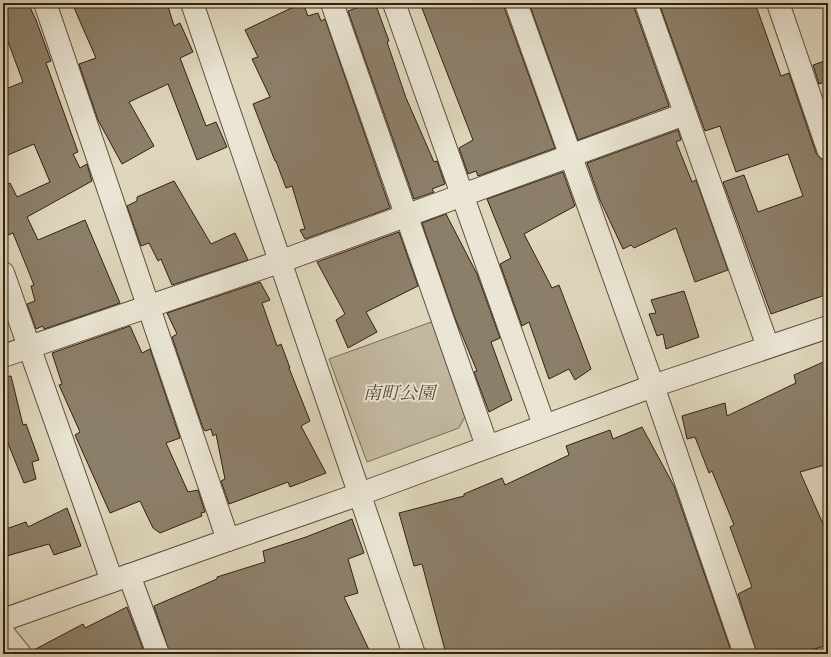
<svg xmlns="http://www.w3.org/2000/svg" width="831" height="657" viewBox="0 0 831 657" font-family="'EB Garamond','Noto Serif JP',serif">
<rect width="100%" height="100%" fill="#dfd7bd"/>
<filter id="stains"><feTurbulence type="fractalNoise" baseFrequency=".005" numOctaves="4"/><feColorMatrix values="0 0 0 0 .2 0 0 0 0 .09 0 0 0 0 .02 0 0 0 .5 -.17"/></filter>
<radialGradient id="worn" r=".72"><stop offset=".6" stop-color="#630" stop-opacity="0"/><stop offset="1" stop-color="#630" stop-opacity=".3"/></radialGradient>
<!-- green -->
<path fill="#c2b8a0" stroke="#7a6c58" d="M434 321 468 411 459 428 367 462 329 359Z"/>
<!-- building -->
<g fill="#8c7f6a" stroke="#322011">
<path d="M14 3H28L36 20 51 61 46 63 78 152 73 154 80 168 87 164 92 181 27 217 38 240 85 220 120 303 44 329 43 326 36 329 27 304 35 301 31 286 34 285 13 233 3 237V186L10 183 17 197 50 182 34 144 3 157V90L23 82 3 28V8Z"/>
<path d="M72 3H167L174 26 180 23 193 52 180 58 206 126 216 122 227 147 197 160 168 84 129 102 154 146 122 164 98 120 79 64 96 58Z"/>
<path d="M302 3H303L308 16 318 13 321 21 325 19 390 208 305 239 300 230 305 229 292 186 286 188 276 161H275L253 104 270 97 252 59 258 57 245 30Z"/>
<path d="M370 3H375L389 41 387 42 406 98 434 162 437 161 445 184 432 189 434 192 414 199 348 11Z"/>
<path d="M420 3H504V7L555 148 478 176 476 171 468 174 459 148 473 140Z"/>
<path d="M529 3H634V7L669 106 578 140Z"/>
<path d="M659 3H755L781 76 789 73 816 153 820 158 825 161 828 170V294L771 314 723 182 744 175 758 212 803 196 788 154 736 172 720 126 705 131Z"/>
<path d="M828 60V81L819 84 813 65Z"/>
<path d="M678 130 681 140 676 142 692 182 696 180 728 270 695 282 676 228 634 248 631 245 623 249 600 200 587 163Z"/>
<path d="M563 172 575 206 524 234 552 288 559 285 591 369 575 380 569 369 549 379 529 322 522 326 500 264 511 258 487 199Z"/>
<path d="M174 181 211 244 235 233 248 260 172 285 161 259 158 261 149 243 141 246 127 206 137 201V197Z"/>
<path d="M446 214 477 274 500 338 491 342 512 400 489 412 474 372 477 371 455 318 422 223Z"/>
<path d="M399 232 418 286 366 312 377 332 348 348 336 320 345 314 317 262Z"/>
<path d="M260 282 270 300 262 303 277 346 281 344 290 368H289L310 421 301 426 326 473 290 487 288 482 229 504 221 481 225 479 216 434 213 436 211 429 205 431 203 428 172 337 177 334 167 313Z"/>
<path d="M684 291 699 337 666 349 663 334 657 336 649 314 656 313 651 300Z"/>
<path d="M130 326 142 353 150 349 180 438 166 443 188 492 198 490 205 512 201 513 202 516 160 533 153 528 140 501 110 513 75 435 80 432 59 385 62 384 52 353Z"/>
<path d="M828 360V464L800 472 828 535V645L798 654H757L738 594 752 587 730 527 734 525 712 471 709 473 695 437 687 439 682 416 725 403 727 416 796 383 794 375Z"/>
<path d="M11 376 23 425 26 424 39 460 32 462 36 479 24 483 3 431V377Z"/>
<path d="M642 427 674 486 732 654H446L422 564 414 566 399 513 464 496V494L502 478 505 485 569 455 566 446 610 430 613 439Z"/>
<path d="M67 508 81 546 54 555 49 544 3 557V530L26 522 28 527Z"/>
<path d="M352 519 364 553 348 559 358 593 344 597 371 654H170L154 606 217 579V577L265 562 263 551 306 537Z"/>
<path d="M127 607 145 654H32V651L83 624 85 628Z"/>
</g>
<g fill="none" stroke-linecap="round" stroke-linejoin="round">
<defs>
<g id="minor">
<path d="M45 3 228 540"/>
<path d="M192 3 414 654"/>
<path d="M332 3 487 446"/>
<path d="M394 3 544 425"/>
<path d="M516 3 653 386 745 654"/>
<path d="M646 3 768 347"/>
<path d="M778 3 828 149"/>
<path d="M3 273 112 581"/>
<path d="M3 356 279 262 685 114"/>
<path d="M129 575 158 654"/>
<path d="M3 620 228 540 360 494 653 386 828 327"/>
<path d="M3 633 20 654"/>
</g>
</defs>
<!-- minor casing -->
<use href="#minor" stroke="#5d4e3c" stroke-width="24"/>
<!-- minor -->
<use href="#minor" stroke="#eae5d4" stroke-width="22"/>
</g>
<g text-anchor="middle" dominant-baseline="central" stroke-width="4" stroke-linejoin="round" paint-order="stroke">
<!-- park labels -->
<g font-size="18" font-style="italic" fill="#564635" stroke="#eae5d4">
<text x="399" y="392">南町公園</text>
</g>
</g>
<!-- margin -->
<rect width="831" height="657" fill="none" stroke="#dfd7bd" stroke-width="16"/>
<rect x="4" y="4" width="823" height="649" fill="none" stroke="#322011" stroke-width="2"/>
<rect x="8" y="8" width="815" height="641" fill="none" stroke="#322011"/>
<rect width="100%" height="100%" filter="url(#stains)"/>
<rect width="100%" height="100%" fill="url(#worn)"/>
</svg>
